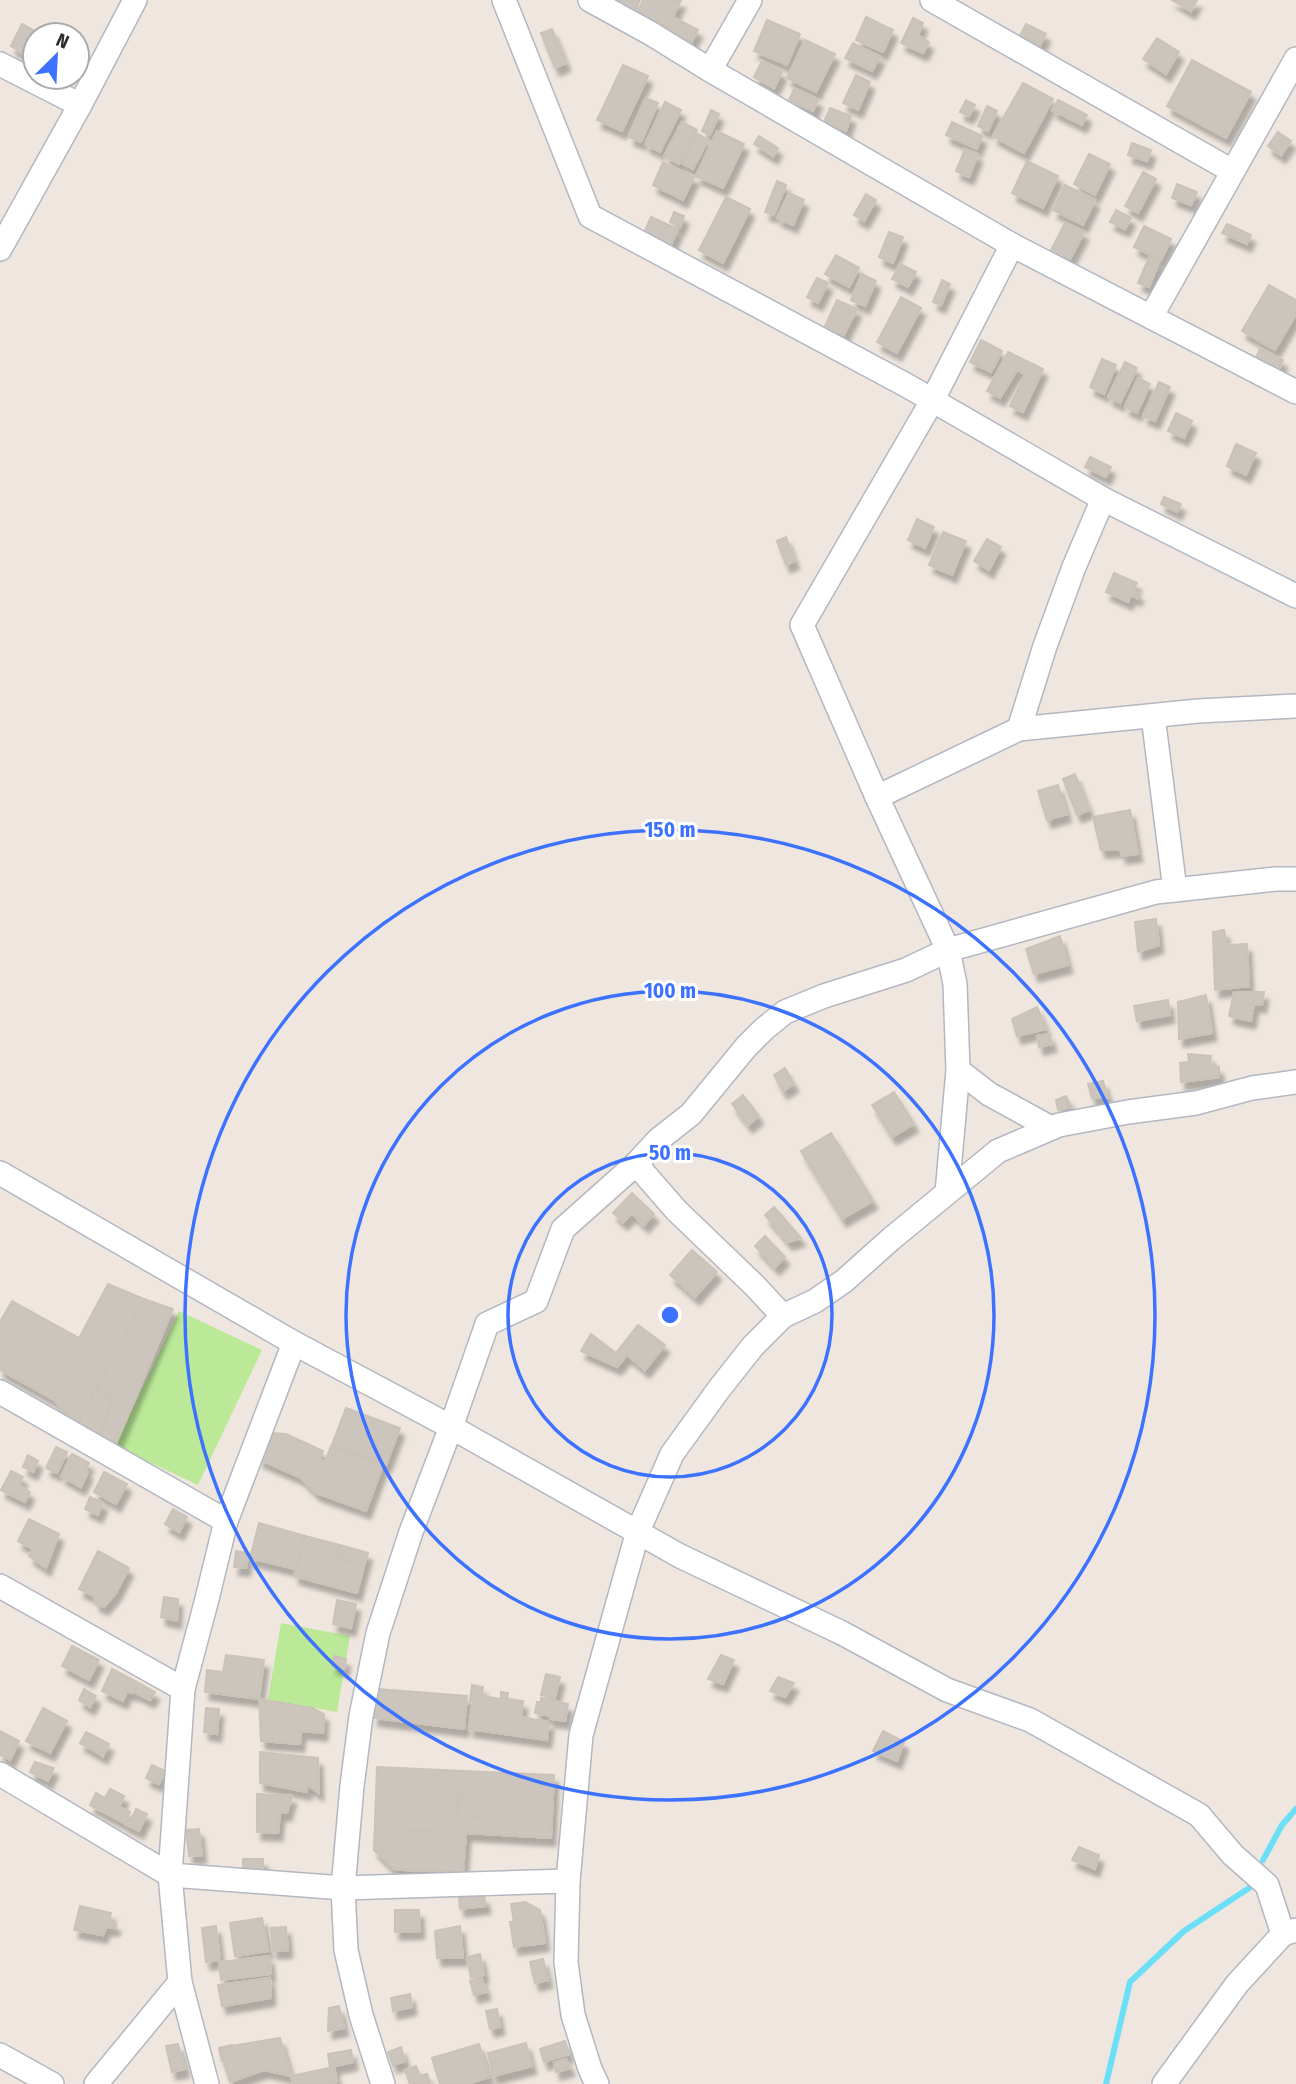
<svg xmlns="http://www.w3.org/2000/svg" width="1296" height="2084" viewBox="0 0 1296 2084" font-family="'Fira Sans Condensed',sans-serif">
<defs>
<filter id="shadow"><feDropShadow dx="4.5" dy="8" stdDeviation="2" flood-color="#0004"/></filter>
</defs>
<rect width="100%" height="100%" fill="#efe7df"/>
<!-- green -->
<g fill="#bbe998">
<path d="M179 1311 262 1350 198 1485 115 1446Z"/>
<path d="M281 1623 350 1636 337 1712 268 1700Z"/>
</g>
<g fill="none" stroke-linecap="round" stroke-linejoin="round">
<!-- stream -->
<g stroke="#6cdff7" stroke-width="6">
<path d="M1263 1860 1282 1825 1296 1809"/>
<path d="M1106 2084 1130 1982 1184 1931 1249 1888"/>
</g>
</g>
<!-- building -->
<g fill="#cbc5bd" stroke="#cbc2b8" stroke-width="2" filter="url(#shadow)">
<path d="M618 0H640L634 13 616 4Z"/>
<path d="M643 0H681L668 28 637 14Z"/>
<path d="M1172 0H1197L1191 11Z"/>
<path d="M866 17 893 30 883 52 856 40Z"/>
<path d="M675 18 698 30 691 43 668 32Z"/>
<path d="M913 18 923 23 918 35 929 42 923 53 901 43Z"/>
<path d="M767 20 800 34 787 65 754 51Z"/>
<path d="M22 24 42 35H35L34 61 11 46Z"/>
<path d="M1026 24 1046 34 1040 45 1020 36Z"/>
<path d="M552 29 566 63 555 68 541 33Z"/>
<path d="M1157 38 1179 52 1166 74 1143 59Z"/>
<path d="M805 40 835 54 816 92 787 78Z"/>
<path d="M853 43 880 57 872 71 845 58Z"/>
<path d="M1192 60 1251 92 1226 138 1167 106Z"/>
<path d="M762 61 782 72 774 88 754 77Z"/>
<path d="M623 65 648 76 622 131 597 120Z"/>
<path d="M856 75 870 82 858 110 843 103Z"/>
<path d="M1023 83 1053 99 1024 153 993 136Z"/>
<path d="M794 89 818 100 813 111 789 100Z"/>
<path d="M646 98 658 103 641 142 629 137Z"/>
<path d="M966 100 975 105 969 116 960 112Z"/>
<path d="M1058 100 1087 115 1082 125 1052 110Z"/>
<path d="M665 102 681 110 660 152 645 144Z"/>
<path d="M987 106 997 111 988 131 978 126Z"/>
<path d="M830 108 851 116 846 131 824 122Z"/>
<path d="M711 110 719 114 710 135 702 131Z"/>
<path d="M682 122 697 130 679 164 664 156Z"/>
<path d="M952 122 982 136 977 149 946 135Z"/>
<path d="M717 131 744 144 723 188 696 176Z"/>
<path d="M1278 132 1291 141 1281 155 1268 146Z"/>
<path d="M697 134 708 140 693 169 682 163Z"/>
<path d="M759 136 778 148 773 156 754 144Z"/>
<path d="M1132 143 1151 150 1147 161 1128 155Z"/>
<path d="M965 149 978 154 969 177 956 171Z"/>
<path d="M1089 154 1110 164 1095 195 1074 184Z"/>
<path d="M1027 161 1058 176 1043 208 1012 193Z"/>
<path d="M663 162 694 177 683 200 653 185Z"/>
<path d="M1143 172 1156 179 1138 213 1125 206Z"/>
<path d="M777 181 786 185 774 215 765 212Z"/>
<path d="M1177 184 1197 192 1191 205 1172 198Z"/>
<path d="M1065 185 1095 200 1083 225 1053 210Z"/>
<path d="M789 193 804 200 793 225 777 218Z"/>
<path d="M866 194 876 200 864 221 854 215Z"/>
<path d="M726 197 750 209 723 263 699 250Z"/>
<path d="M1116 210 1131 218 1125 229 1110 222Z"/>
<path d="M674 212 684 216 680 227 670 222Z"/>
<path d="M651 217 678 229 670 247 643 235Z"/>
<path d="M1065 223 1084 232 1069 261 1050 252Z"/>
<path d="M1227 224 1251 235 1247 244 1222 233Z"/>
<path d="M1144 226 1171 239 1161 260 1134 247Z"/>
<path d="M889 232 903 237 893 263 879 257Z"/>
<path d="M836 255 859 268 849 287 825 274Z"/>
<path d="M1149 257 1159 262 1149 287 1138 283Z"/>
<path d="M900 264 916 272 908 287 892 279Z"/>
<path d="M862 274 876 281 865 306 851 300Z"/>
<path d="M817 278 828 283 818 303 807 297Z"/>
<path d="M942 280 950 284 941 305 933 302Z"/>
<path d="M1269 285 1296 300V314L1275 350 1242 331Z"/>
<path d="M901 297 921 308 897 353 877 342Z"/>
<path d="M837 300 857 309 844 335 825 326Z"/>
<path d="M981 340 1002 351 991 372 970 362Z"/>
<path d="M1260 349 1283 360 1278 371 1255 360Z"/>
<path d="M1008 352 1043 369 1023 412 1010 406 1025 374 1017 370 1000 398 987 391Z"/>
<path d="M1102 359 1116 365 1104 394 1090 387Z"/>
<path d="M1125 362 1137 368 1120 403 1108 397Z"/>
<path d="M1138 378 1150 384 1137 413 1125 407Z"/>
<path d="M1159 382 1170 387 1155 421 1143 416Z"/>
<path d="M1176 413 1192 421 1184 438 1168 431Z"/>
<path d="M1236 444 1256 453 1246 475 1227 466Z"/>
<path d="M1090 457 1111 467 1106 477 1085 467Z"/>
<path d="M1164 497 1181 504 1177 512 1161 504Z"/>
<path d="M917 519 934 527 925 548 908 540Z"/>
<path d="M943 532 966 541 952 575 929 565Z"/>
<path d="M786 537 795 561 786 565 777 541Z"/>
<path d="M987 539 1001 547 989 570 974 561Z"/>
<path d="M1114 573 1137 583 1133 591 1139 593 1137 598 1131 595 1128 602 1106 592Z"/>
<path d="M1075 774 1089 810 1077 815 1063 779Z"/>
<path d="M1058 785 1067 814 1047 820 1038 791Z"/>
<path d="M1130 810 1138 854 1122 856 1120 849 1101 850 1093 817Z"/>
<path d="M1156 919 1159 945 1138 952 1135 922Z"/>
<path d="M1224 930 1227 945 1247 944 1249 986 1215 990 1213 932Z"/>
<path d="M1060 936 1068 965 1034 974 1026 949Z"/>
<path d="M1234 992H1264L1262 1005 1254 1004 1251 1021 1229 1016Z"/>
<path d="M1206 995 1212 1033 1179 1039 1178 1002Z"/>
<path d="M1168 1000 1170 1015 1137 1021 1134 1006Z"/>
<path d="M1037 1007 1046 1029 1017 1036 1012 1019Z"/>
<path d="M1049 1034 1052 1044 1039 1047 1037 1036Z"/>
<path d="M1188 1054 1211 1056 1210 1065 1219 1067V1077L1181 1082 1180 1063 1189 1062Z"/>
<path d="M785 1068 794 1084 783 1091 774 1075Z"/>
<path d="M1103 1081 1108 1098H1092L1088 1084Z"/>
<path d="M894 1092 914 1124 892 1137 872 1105Z"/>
<path d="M743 1095 759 1116 748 1125 732 1104Z"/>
<path d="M1066 1096 1071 1107 1058 1110 1056 1100Z"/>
<path d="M831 1133 873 1201 842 1219 801 1151Z"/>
<path d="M632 1193 654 1214 644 1225 632 1213 623 1222 613 1213Z"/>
<path d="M774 1207 801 1238 788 1242 765 1215Z"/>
<path d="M765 1236 785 1257 775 1267 755 1246Z"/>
<path d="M692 1250 717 1272 695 1297 670 1275Z"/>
<path d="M108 1284 144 1299 76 1426 54 1400 86 1342 79 1338Z"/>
<path d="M144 1299 173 1309 115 1446 100 1438 112 1397 96 1389Z"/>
<path d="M12 1301 86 1342 54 1400 0 1370V1322Z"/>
<path d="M638 1325 665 1345 645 1370 627 1355 617 1367 581 1351 591 1334 616 1353Z"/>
<path d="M96 1389 112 1397 100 1438 76 1426Z"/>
<path d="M346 1408 400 1428 386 1465 332 1445Z"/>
<path d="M270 1433 286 1434 323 1451 319 1460 309 1456 301 1478 258 1459Z"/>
<path d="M331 1446 383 1465 366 1511 316 1493 301 1478 309 1456 325 1462Z"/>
<path d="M56 1447 67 1452 57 1473 46 1468Z"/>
<path d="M72 1454 89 1463 85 1470 88 1472 81 1487 61 1476Z"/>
<path d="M28 1455 38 1461 33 1472 23 1467Z"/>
<path d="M11 1471 23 1477 19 1485 30 1492 25 1502 1 1490Z"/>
<path d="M104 1472 127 1484 116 1504 94 1492Z"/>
<path d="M90 1497 103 1503 98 1515 85 1509Z"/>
<path d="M173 1509 187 1517 179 1532 165 1524Z"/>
<path d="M29 1519 59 1534 46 1568 29 1556 33 1549 18 1541Z"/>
<path d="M259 1523 305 1536 295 1569 250 1558Z"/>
<path d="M305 1536 340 1545 336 1558 364 1566 357 1593 294 1576Z"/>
<path d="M340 1545 368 1553 364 1566 336 1558Z"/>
<path d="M98 1551 129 1568 116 1593 104 1607 96 1604 94 1596 79 1589Z"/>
<path d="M236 1551 247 1553 246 1568 234 1567Z"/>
<path d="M164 1597 178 1599 177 1621 161 1617Z"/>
<path d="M337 1600 356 1604 351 1628 333 1624Z"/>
<path d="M72 1646 99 1660 89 1680 62 1666Z"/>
<path d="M226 1655 264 1660 259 1699 205 1692 207 1670 223 1672Z"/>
<path d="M721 1655 734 1660 723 1684 708 1679Z"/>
<path d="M334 1656 346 1659 344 1669 332 1666Z"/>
<path d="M112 1669 137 1682 132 1693 127 1691 123 1701 102 1691Z"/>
<path d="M546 1674 560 1677 555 1698 541 1695Z"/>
<path d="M778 1677 794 1683 785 1697 770 1691Z"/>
<path d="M139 1683 155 1692 150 1700 134 1692Z"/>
<path d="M472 1685 483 1687 482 1696 501 1699V1692L508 1693 507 1699 523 1701 521 1717 549 1722 547 1740 469 1729 473 1701H470Z"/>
<path d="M84 1689 96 1696 90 1707 79 1700Z"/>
<path d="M378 1689 467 1696 464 1729 373 1718Z"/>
<path d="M541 1698 568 1704 565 1721 550 1719 551 1716 535 1713 537 1702H541Z"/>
<path d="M259 1699 312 1708 324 1714 323 1733 301 1731 300 1744 261 1741Z"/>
<path d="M43 1708 67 1721 50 1753 26 1741Z"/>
<path d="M206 1708 219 1709 217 1734 204 1732Z"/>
<path d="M0 1731 19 1741 10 1760 0 1755Z"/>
<path d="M883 1731 904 1742 897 1761 873 1751Z"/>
<path d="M86 1732 109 1744 103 1756 80 1743Z"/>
<path d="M260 1752 318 1758 319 1793 307 1785V1792L260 1783Z"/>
<path d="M35 1762 54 1768 48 1781 30 1772Z"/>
<path d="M152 1765 165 1771 159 1784 146 1778Z"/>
<path d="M377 1767 554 1775 551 1838 466 1833 463 1872 394 1869 374 1850Z"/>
<path d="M110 1789 124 1796 119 1807 130 1812 124 1823 90 1805 96 1793 105 1798Z"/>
<path d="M421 1791 457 1792V1808L453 1806 446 1820 428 1822 415 1820V1812L420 1810V1803H415V1798L420 1796Z"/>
<path d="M463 1791 486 1803 485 1817 456 1819Z"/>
<path d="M257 1794 292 1796 287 1813H280L278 1833 257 1832Z"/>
<path d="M136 1809 147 1814 139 1831 125 1824 127 1819 131 1821Z"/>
<path d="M199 1829 202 1855 189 1856 186 1830Z"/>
<path d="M406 1830 466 1833 463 1872 405 1870V1841L411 1845Z"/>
<path d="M1079 1847 1099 1855 1095 1869 1072 1860Z"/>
<path d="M243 1859H263V1871L243 1872Z"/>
<path d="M484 1896 486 1906 460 1909 459 1898Z"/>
<path d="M525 1902 540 1910 545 1943 514 1947 510 1922H514L511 1904Z"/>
<path d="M80 1906 111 1913 109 1921 116 1924 115 1928 106 1927 103 1935 74 1930Z"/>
<path d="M395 1910H419L420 1931 395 1932Z"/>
<path d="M262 1918 268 1951 235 1956 230 1923Z"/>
<path d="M216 1926 220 1960 206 1962 202 1928Z"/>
<path d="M460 1926 463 1958H437L435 1931Z"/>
<path d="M286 1927 288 1950 273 1951 271 1928Z"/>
<path d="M480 1954 484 1975 471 1978 467 1957Z"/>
<path d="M269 1956 271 1974 221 1980 219 1962Z"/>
<path d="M543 1959 548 1980 535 1983 530 1962Z"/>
<path d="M270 1978 271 1998 222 2006 218 1985Z"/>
<path d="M482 1979 486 1992 474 1995 470 1981Z"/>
<path d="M410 1994 412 2007 393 2011 391 1998Z"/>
<path d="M339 2006 344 2028 328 2031 329 2008Z"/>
<path d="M497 2009 500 2027 490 2029 486 2011Z"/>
<path d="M280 2038 291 2076 264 2070 230 2082 219 2048Z"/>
<path d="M565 2041 569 2054 544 2062 540 2049Z"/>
<path d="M526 2043 532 2066 493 2076 488 2053Z"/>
<path d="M178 2044 185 2069 172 2072 166 2046Z"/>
<path d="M479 2044 489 2077 467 2084H440L432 2058Z"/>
<path d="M232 2045 236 2058 222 2061 219 2048Z"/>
<path d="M401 2047 405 2061 393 2065 388 2052Z"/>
<path d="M351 2050 353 2062 330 2067 328 2054Z"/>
<path d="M566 2059 570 2068 556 2072 554 2063Z"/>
<path d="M416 2066 420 2076 427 2074 431 2084H410L405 2070Z"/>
<path d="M334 2067 337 2082 328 2084H293L291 2076Z"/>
</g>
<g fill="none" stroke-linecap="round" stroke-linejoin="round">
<defs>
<g id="minor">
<path d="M504 0 590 216 906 385 1103 499 1296 596"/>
<path d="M590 0 650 33 710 70 1012 245 1296 392"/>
<path d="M932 0 1232 171"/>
<path d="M0 64 80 105"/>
<path d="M710 70 750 0"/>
<path d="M0 249 80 105 135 0"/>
<path d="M1151 317 1296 59"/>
<path d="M1153 716 1175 890"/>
<path d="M1019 729 1045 646 1074 567 1103 499"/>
<path d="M877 797 1019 729 1198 711 1296 706"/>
<path d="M958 1070 989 1094 1051 1128"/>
<path d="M636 1164 676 1210 755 1286 783 1316"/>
<path d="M0 1173 294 1343 451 1427 680 1556 842 1633 947 1690 1030 1720 1199 1815 1233 1855 1267 1885 1283 1934 1296 1930"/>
<path d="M947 1193 958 1070 955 984 948 950 877 797 802 625 932 401 1012 245"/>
<path d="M0 1392 226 1521"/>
<path d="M0 1586 183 1689"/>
<path d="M0 1774 170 1875 343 1888 568 1881"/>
<path d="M0 2055 52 2084"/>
<path d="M96 2084 180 1982"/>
<path d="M207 2084 180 1982 170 1875 183 1689 207 1599 226 1521 294 1343"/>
<path d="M383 2084 361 2015 346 1950 343 1888 352 1786 361 1716 378 1633 411 1532 451 1427 487 1324 536 1301 563 1229 636 1164 658 1140 691 1114 746 1047 764 1029 785 1012 824 996 906 970 948 950 1156 892 1276 879H1296"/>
<path d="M597 2084 590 2069 573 2015 566 1962 568 1881 581 1735 638 1531 672 1454 719 1389 753 1346 783 1316 815 1301 844 1281 891 1239 998 1151 1059 1125 1128 1112 1196 1103 1252 1088 1296 1082"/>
<path d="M1164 2084 1237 1984 1283 1934"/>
</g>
</defs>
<!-- minor casing -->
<use href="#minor" stroke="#b3b7c1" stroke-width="26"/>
<!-- minor -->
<use href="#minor" stroke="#fff" stroke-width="23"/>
</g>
<!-- distance rings -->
<g fill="none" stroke="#3c72ff" stroke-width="3.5">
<circle cx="670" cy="1315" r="162"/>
<circle cx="670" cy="1315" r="324"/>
<circle cx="670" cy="1315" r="485"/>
</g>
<circle cx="670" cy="1315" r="10" fill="#3c72ff" stroke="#fff" stroke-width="3.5"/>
<g font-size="21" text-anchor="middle" font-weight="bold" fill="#3c72ff" stroke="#fff" stroke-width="6" stroke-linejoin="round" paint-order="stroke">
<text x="670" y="837">150 m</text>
<text x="670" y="998">100 m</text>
<text x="670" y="1160">50 m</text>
</g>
<!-- north arrow -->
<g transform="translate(56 56) rotate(24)"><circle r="33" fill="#ffffff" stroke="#ababab" stroke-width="2"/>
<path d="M0-5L12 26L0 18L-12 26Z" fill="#3c72ff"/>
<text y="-10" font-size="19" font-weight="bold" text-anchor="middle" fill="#2d2d2d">N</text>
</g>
</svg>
